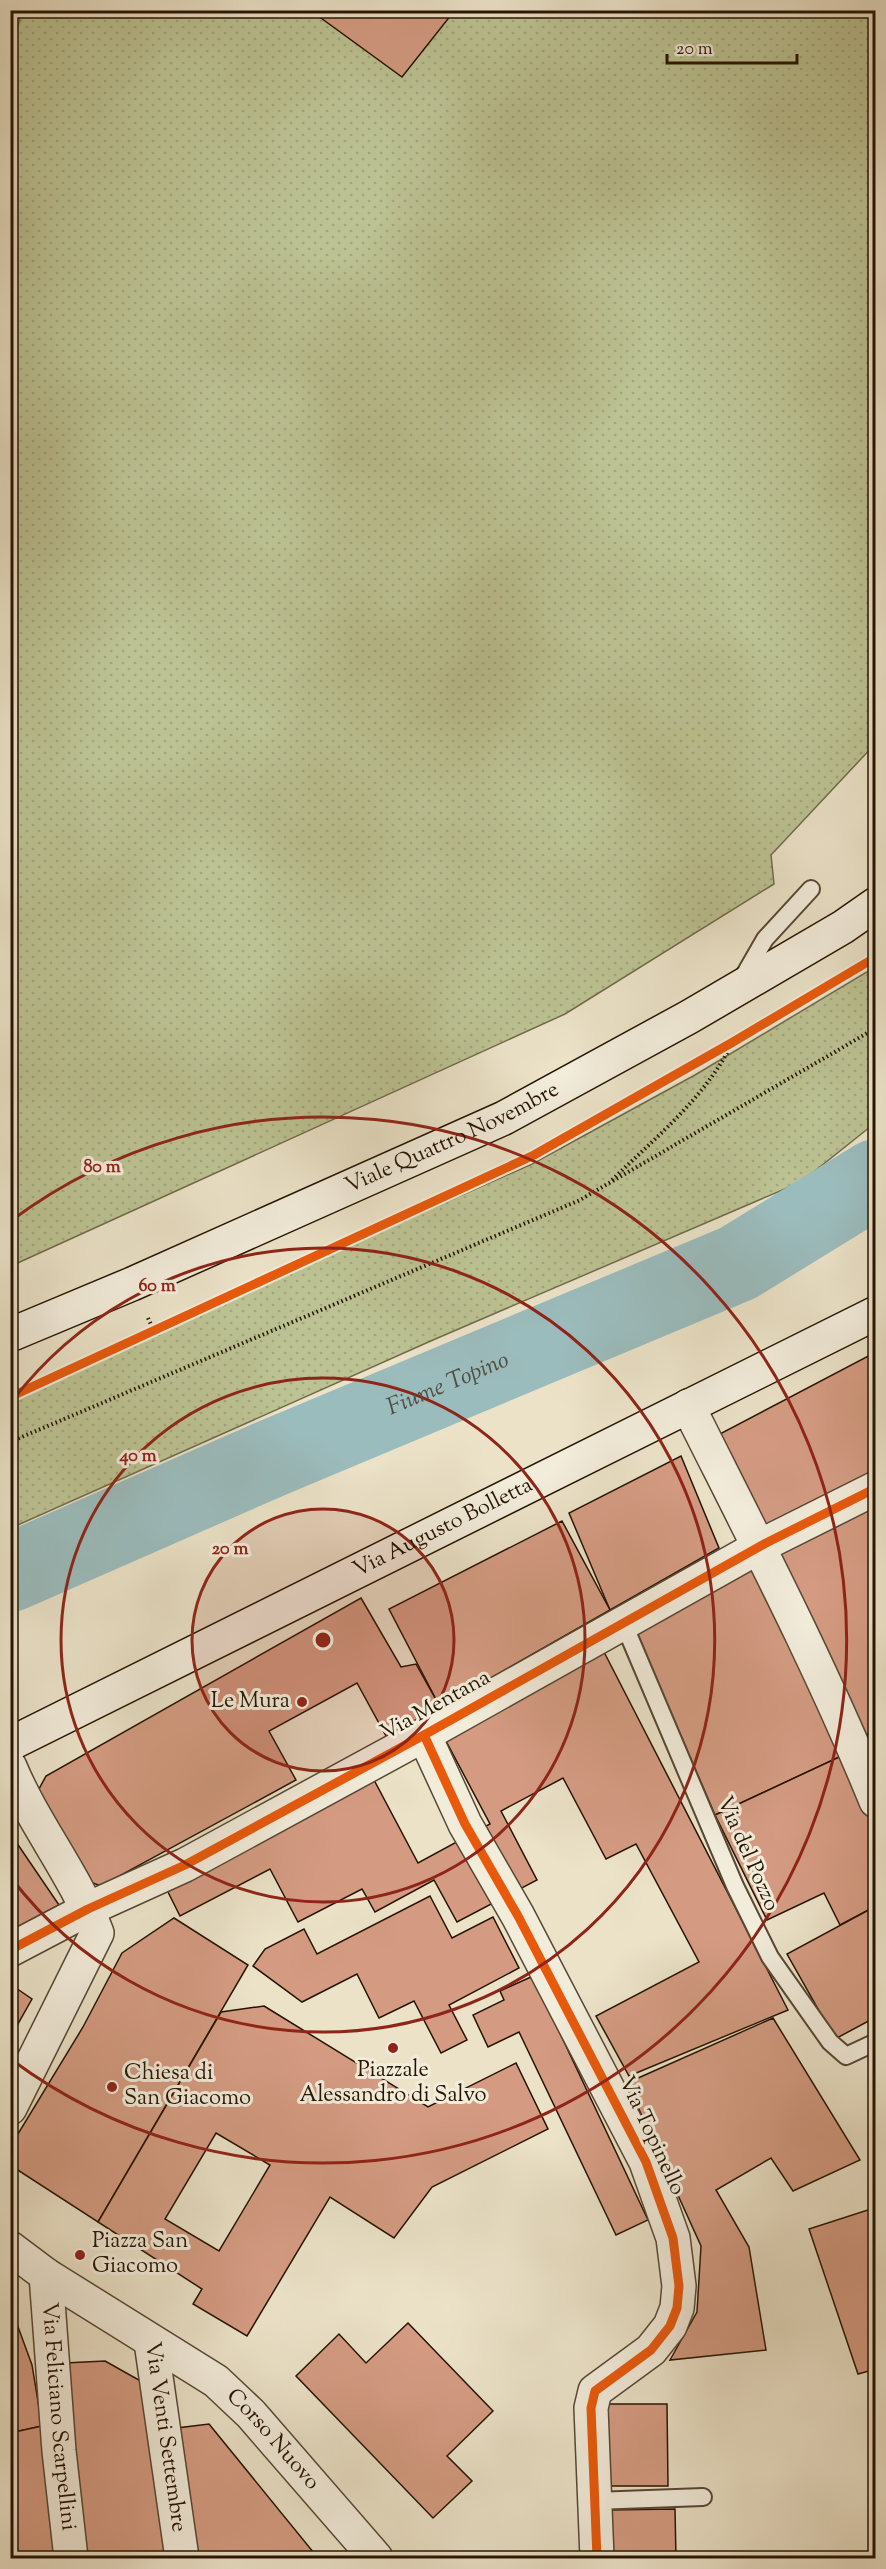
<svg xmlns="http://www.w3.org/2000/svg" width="886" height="2569" viewBox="0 0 886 2569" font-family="'Sorts Mill Goudy',serif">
<defs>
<pattern id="grass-dots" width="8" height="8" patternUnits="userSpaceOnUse" patternTransform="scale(1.5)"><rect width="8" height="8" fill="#bcc293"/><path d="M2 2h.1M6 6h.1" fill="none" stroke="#a1a67d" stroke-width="1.8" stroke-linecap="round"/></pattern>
</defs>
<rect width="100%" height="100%" fill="#ebe2c8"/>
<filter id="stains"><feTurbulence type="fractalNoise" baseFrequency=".00333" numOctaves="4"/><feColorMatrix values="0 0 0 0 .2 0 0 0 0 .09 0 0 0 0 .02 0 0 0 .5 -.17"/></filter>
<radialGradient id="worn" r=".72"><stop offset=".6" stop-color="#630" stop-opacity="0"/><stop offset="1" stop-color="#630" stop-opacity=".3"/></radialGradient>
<!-- grass -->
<g fill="url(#grass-dots)" stroke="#716a4a" stroke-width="1.5">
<path d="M22 11H875V744L771 855 774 884 565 1014 11 1266 10 56Z"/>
<path d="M875 967V1123L801 1182 433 1340 11 1528V1395L532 1164 695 1075Z"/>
</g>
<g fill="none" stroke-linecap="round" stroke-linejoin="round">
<!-- river -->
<path stroke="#9bbcbd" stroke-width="78" id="s1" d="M10 1573 270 1459 738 1263 876 1178"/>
</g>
<!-- building -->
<g fill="#d49b82" stroke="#261302" stroke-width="1.5" fill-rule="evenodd">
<path d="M310 10H455L402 77Z"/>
<path d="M876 1352V1481L769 1532 716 1436Z"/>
<path d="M681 1456 719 1548 610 1610 569 1513Z"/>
<path d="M876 1498V1730L864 1736 773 1551Z"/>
<path d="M562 1521 610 1610 440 1707 389 1609Z"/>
<path d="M753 1555 850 1752 715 1815 635 1629Z"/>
<path d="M361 1598 401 1667 416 1664 440 1707 386 1736 357 1683 269 1731 296 1780 101 1886 79 1878 33 1800 46 1776Z"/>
<path d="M603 1650 788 2010 629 2076 596 2016 699 1962 636 1844 606 1859 563 1778 501 1811 537 1880 457 1922 434 1880 375 1912 362 1889 298 1922 270 1869 180 1916 167 1890 374 1780 418 1863 490 1824 446 1741Z"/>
<path d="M850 1752 876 1817V1906L840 1925 824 1893 767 1920 715 1815Z"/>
<path d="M10 1833 59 1905 10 1931Z"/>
<path d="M430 1896 452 1938 493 1917 519 1968 449 2005 467 2040 441 2053 414 2001 379 2018 357 1974 302 2002 253 1966 265 1949 304 1929 317 1954Z"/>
<path d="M876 1906V2017L835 2039 787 1954Z"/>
<path d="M174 1918 248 1965 98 2222 10 2165V2147L83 2027 122 1953Z"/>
<path d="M533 1976 648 2220 616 2235 519 2032 488 2047 473 2015 504 2000 500 1991Z"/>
<path d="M10 1984 32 1999 10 2038Z"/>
<path d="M264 2006 428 2107 516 2063 548 2129 432 2187 394 2238 330 2197 247 2336 193 2304 202 2289 98 2222 221 2012ZM216 2133 270 2165 219 2251 165 2219Z"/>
<path d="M773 2018 860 2160 793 2191 771 2158 716 2190 749 2247 766 2350 670 2360 697 2312 701 2246 627 2083Z"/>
<path d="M874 2208 876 2369 858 2374 809 2229Z"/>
<path d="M10 2305 32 2365 42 2426 10 2433Z"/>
<path d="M408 2323 493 2411 447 2456 472 2481 433 2518 296 2376 339 2334 366 2363Z"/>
<path d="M105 2361 146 2384 170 2558H83L65 2363Z"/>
<path d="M606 2404H667L668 2486H606Z"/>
<path d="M209 2424 318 2558H197L177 2428Z"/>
<path d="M42 2426 59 2558H10V2433Z"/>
<path d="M675 2509 676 2558H610L609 2510Z"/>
</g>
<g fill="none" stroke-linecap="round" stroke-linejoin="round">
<defs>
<g id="service">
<path d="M742 979 765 939 811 889"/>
<path d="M623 1622 735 1886 770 1957 830 2042 846 2056 876 2042"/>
<path d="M594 2501 703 2497"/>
</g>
<g id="minor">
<path d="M688 1406C753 1536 821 1666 876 1801"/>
<path d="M424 1735 465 1824 518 1916 646 2162 673 2238 679 2286 677 2308 670 2326 651 2350 595 2391 591 2408 597 2558"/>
<path d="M10 1767C34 1825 75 1874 97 1933L10 2108"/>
<path d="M10 1950 88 1909 185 1865 424 1735 766 1543 876 1488"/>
<path id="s2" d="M10 2248 46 2275 216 2381 251 2414 376 2558"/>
<path id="s3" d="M46 2275 59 2451 71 2558"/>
<path id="s4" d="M151 2342 182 2558"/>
</g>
<g id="secondary">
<path id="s5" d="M10 1335 132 1284 504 1118 689 1017 843 927 876 904"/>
<path id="s6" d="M10 1744 876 1313"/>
</g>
</defs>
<!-- service casing -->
<use href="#service" stroke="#574734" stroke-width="20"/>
<!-- minor casing -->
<use href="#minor" stroke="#574734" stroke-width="36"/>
<!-- secondary casing -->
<use href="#secondary" stroke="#261302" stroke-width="36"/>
<!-- path -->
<g stroke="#261302" stroke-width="4" stroke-dasharray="1.5 3" stroke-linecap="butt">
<path d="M612 1180C656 1137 705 1098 733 1042"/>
<path d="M148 1318 154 1331"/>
<path d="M10 1442 580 1200 876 1028"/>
</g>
<!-- service -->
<use href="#service" stroke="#f2ecdb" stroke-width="16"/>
<!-- minor -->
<use href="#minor" stroke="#f2ecdb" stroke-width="33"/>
<!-- secondary -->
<use href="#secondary" stroke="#f2ecdb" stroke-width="33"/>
<defs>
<g id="cycleway">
<path d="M10 1397 534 1155 733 1042 876 957"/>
<path d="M424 1735 465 1824 518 1916 646 2162 673 2238 679 2286 677 2308 670 2326 651 2350 595 2391 591 2408 597 2558"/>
<path d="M10 1950 88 1909 185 1865 424 1735 766 1543 876 1488"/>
</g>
</defs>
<!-- cycleway casing -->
<use href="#cycleway" stroke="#f2ecdb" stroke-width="13"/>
<!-- cycleway -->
<use href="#cycleway" stroke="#e8590c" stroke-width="9"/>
</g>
<!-- distance rings -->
<circle cx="323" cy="1640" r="131" fill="#8f2418" fill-opacity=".12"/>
<g fill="none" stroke="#8f2418" stroke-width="3">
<circle cx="323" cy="1640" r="131"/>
<circle cx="323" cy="1640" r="262"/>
<path d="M12 1401A392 392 0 1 1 12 1879"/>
<path d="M12 1220A523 523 0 1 1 12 2060"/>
</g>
<!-- markers -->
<g fill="#8f2418" stroke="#f2ecdb" stroke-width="2">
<circle cx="302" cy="1702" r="6"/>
<circle cx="393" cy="2048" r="6"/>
<circle cx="112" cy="2087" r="6"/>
<circle cx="80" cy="2255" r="6"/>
</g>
<g text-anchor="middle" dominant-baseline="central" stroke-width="6" stroke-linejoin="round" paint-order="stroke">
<!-- street labels -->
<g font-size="22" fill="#261302" stroke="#f2ecdb">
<text stroke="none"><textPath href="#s5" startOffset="484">Viale Quattro Novembre</textPath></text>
<text stroke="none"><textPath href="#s6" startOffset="484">Via Augusto Bolletta</textPath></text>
<text transform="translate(436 1706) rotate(-29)">Via Mentana</text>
<text transform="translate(747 1854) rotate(66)">Via del Pozzo</text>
<text transform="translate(651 2136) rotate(65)">Via Topinello</text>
<text stroke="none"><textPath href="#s3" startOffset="142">Via Feliciano Scarpellini</textPath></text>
<text stroke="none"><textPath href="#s4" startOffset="96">Via Venti Settembre</textPath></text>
<text stroke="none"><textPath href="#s2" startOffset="327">Corso Nuovo</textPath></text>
</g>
<!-- poi labels -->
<g font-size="22" fill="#261302" stroke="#f2ecdb" text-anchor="start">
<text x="290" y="1702" text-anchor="end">Le Mura</text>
<text x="393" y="2071" text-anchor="middle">Piazzale<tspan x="393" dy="25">Alessandro di Salvo</tspan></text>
<text x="124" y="2074">Chiesa di<tspan x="124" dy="25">San Giacomo</tspan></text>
<text x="92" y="2242">Piazza San<tspan x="92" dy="25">Giacomo</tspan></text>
</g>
<!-- water labels -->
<g font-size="24" font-style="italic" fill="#4f4e43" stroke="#f2ecdb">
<text stroke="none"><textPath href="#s1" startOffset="477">Fiume Topino</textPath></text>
</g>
</g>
<circle cx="323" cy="1640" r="9" fill="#8f2418" stroke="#f2ecdb" stroke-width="3"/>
<g font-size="18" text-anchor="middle" font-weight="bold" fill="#8f2418" stroke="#f2ecdb" stroke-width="6" stroke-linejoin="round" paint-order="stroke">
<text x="102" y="1172">80 m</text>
<text x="157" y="1291">60 m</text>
<text x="138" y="1461">40 m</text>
<text x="230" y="1554">20 m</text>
</g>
<!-- margin -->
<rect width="886" height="2569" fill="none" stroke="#ebe2c8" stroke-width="36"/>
<rect x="12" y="12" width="862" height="2545" fill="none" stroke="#261302" stroke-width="3"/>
<rect x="18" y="18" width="850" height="2533" fill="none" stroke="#261302" stroke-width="1.5"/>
<!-- scale -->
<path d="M667 54v9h130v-9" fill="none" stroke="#261302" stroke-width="3"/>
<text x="676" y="54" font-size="18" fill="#261302" stroke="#f2ecdb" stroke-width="4.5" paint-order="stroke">20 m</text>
<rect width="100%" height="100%" filter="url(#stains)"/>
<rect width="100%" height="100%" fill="url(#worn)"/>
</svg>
